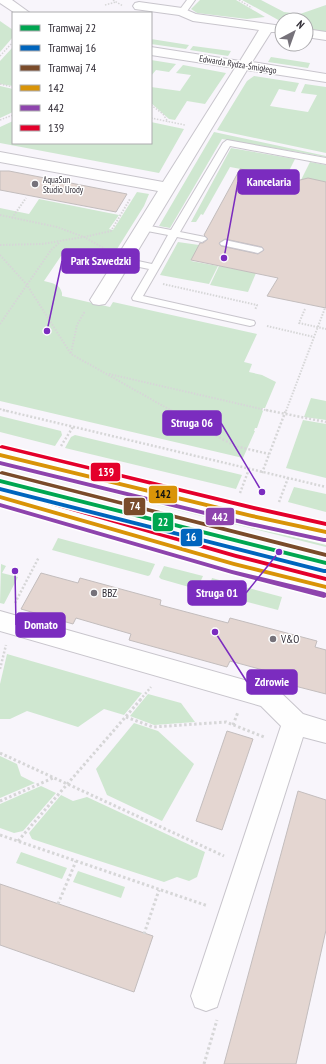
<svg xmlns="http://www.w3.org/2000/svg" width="326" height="1064" viewBox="0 0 326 1064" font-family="'PT Sans Narrow',sans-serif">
<rect width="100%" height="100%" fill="#f8f5fb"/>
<!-- green -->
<g fill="#cfe7d0">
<path d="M200 0H236L265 17 247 19 197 13 191 9Z"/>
<path d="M242 0H261L284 12 300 14 326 5V32L306 30V20H282V22Z"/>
<path d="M0 21 13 30V37L0 52Z"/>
<path d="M151 39 189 45 186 49 151 44Z"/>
<path d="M193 46 231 51 228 56 190 50Z"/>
<path d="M13 47V86L0 84V61Z"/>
<path d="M271 57 310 63 308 68 268 62Z"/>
<path d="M151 60 176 64 169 72 156 70 151 76Z"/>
<path d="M183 65 226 73 205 104 187 101 175 120 169 119 151 103V87L180 91 191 75 176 73Z"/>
<path d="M254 76 299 83 295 92 279 89 270 106 308 112 317 95 301 93 305 84 326 87V153L217 130 247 81Z"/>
<path d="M0 86 13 89V112L0 118Z"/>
<path d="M13 121V143H151V122L184 129 159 173 0 143V127Z"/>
<path d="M214 132 326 156V157L222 139 170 228 159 226Z"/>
<path d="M231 148 295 159 286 177 230 167 203 215 201 214 196 222H191Z"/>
<path d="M310 162 326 165V184C318 179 310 179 301 180Z"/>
<path d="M137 192 149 194 144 206 112 257 93 261 61 256 44 281C52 283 60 284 62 293V296L110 307 113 302 257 334 244 362 252 364 249 372 262 375 276 382 265 408H263L262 410 263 411 257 428H255L254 431H255L243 458 0 401V208L29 214 39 199 119 215 109 229 113 230Z"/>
<path d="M178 242 199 245 191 261 218 266 209 284 160 275Z"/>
<path d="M219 266 256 273 248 292 210 285Z"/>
<path d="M311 398 326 401V420L304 417Z"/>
<path d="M0 416 61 431 62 435 55 446 0 432Z"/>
<path d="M303 420 326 424V478L286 468Z"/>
<path d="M75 435 242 475 236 489 65 448 71 437Z"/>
<path d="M0 464 326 545V547L0 466Z"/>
<path d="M0 486 202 537 199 542 162 529 0 488Z"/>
<path d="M294 487 326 494V512L288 502Z"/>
<path d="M58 538 155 564 150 575 148 576 52 550Z"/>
<path d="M1 564 6 566 2 573 18 577 4 604 0 603Z"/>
<path d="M164 566 203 576 198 587 196 589 161 579 159 577Z"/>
<path d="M212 578 282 597 278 610 209 592 208 590Z"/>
<path d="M7 654 142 693 124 715 104 709 78 727 27 711 10 719H0V684Z"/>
<path d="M148 694 181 703 195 722 154 725 130 716Z"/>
<path d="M134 723 158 731 194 764 162 821 107 795 96 769Z"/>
<path d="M0 756 17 764 21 776 35 783 0 798Z"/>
<path d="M41 786 56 793 23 831 14 833 0 828V804Z"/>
<path d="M61 795 73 801 87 797 205 852 197 877 189 881 177 877 164 882 32 839 29 833Z"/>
<path d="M21 852 67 868 62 879 16 863Z"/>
<path d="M78 871 125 887 121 898 73 882Z"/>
</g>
<!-- building -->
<g fill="#e4d6d1" stroke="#c3bdbd" fill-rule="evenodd">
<path d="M240 169 286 177 292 182 308 178 326 182V308L267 296 278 278 191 260 200 243H203L208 239 204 235ZM225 239 262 247 264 250 258 254 221 246 219 243Z"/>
<path d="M0 171H9L127 194 116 212 0 190Z"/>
<path d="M41 573 78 583 80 578 161 600 160 605 228 623 230 618 317 641 315 647 326 650V694L287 684 289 677 230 661 227 667 129 640 131 634 76 618 73 624 21 609Z"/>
<path d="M227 731 253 739 222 830 196 821Z"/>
<path d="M298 791 326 800V930L296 1064H224Z"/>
<path d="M0 884 153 936 134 992 0 945Z"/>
</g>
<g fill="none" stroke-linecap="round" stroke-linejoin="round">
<defs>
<g id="service">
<path d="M187 0H195L185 14H179L178 12Z"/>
<path d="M227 140 326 158V164L230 146 180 232 205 237 207 239 202 242 177 237 143 296 254 321 255 323 254 325 250 326 133 300 132 298 149 269 120 263 119 261 124 258 152 264 168 235 142 230 140 228 145 225 171 230 223 143Z"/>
<path d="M225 240 262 248 263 250 258 253 221 245 220 243Z"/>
</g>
<g id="minor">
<path d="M0 0H12L30 13H15L0 3Z"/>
<path d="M139 2 182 8 196 14 282 26V32H271L252 62 326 74V82L247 70 108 300 105 304 99 305 93 304 90 300 158 191 0 162V152L163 182 235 68 151 55V47L240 61 259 30 193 21 179 15 135 9 133 6 135 3Z"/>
<path d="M306 29 326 32V40L306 37Z"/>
<path d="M0 611 269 687 278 690 303 714 326 721V743L303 737 217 1007 206 1011 195 1007 191 996 281 726 261 706 0 631Z"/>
</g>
<g id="tertiary">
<path d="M0 448 252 508 326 524V540L252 524 0 462Z"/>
<path d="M0 489 234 555 326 578V596L234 573 0 505Z"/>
</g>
</defs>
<!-- service casing -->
<use href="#service" stroke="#c8c5cc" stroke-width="2"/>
<!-- minor casing -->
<use href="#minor" stroke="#c8c5cc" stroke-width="2"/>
<!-- tertiary casing -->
<use href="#tertiary" stroke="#c8c5cc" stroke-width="2"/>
<!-- path-far3 -->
<g stroke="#d6d6d7" stroke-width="1.5" stroke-dasharray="1.5 1.5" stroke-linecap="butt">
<path d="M113 0 123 6"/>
<path d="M239 0 252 8"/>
<path d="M105 5 116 2"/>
<path d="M0 56 13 42"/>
<path d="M0 84 13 87"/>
<path d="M151 105 163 114 168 122"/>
<path d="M151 118 185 125"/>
<path d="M0 120 13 115"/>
</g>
<!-- path-far2 -->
<g stroke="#d6d6d7" stroke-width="2" stroke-dasharray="1.5 1.5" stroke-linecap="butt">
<path d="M0 215 57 227 84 237 111 231 130 199"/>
<path d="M12 218 26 198"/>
<path d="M0 245 42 244 84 237 107 250"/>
<path d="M0 255 27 285 71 354 172 411"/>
<path d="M163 284 257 305 255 310"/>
<path d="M305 309 299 323 326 329"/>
<path d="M0 324 51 250 60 242"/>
<path d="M267 326 314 337"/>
<path d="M71 353 77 325 85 311"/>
<path d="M109 374 270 411"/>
<path d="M0 409 7 411"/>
<path d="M286 411 325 308"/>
</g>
<!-- path-far1 -->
<g stroke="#d6d6d7" stroke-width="2.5" stroke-dasharray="2 2" stroke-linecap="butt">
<path d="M3 410 326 487"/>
<path d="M170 410 235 446 269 454"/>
<path d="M266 410 326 422"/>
<path d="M61 446 73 427"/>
<path d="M262 473 286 410"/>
<path d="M240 493 249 469"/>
<path d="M279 502 288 478"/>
<path d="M15 603 39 557"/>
<path d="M0 669 6 645"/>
<path d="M140 700 151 687"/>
</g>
<!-- path -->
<g stroke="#d6d6d7" stroke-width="3" stroke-dasharray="2.5 2.5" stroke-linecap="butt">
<path d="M126 717 153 727 226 722 264 737"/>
<path d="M233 725 238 712"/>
<path d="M0 753 224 856"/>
<path d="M0 801 53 778"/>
<path d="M0 835 208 906"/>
<path d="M18 841 141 699"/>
<path d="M58 904 76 861"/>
<path d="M144 934 159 890"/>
<path d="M204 1064 217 1020"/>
</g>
<!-- service -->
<use href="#service" fill="#fefefe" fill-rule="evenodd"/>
<!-- minor -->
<use href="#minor" fill="#fefefe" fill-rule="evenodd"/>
<!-- tertiary -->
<use href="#tertiary" fill="#fefefe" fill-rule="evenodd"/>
<defs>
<g id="bus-1">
<path d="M0 453 252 514 326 530V534L252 518 0 457Z"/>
<path d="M0 495 234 562 326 585V589L234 566 0 499Z"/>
</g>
<g id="bus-2">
<path d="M0 461 250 522 324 538H326V542H324L250 526 0 465Z"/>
<path d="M0 503 232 570 324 592 326 593V597L324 598 232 574 0 507Z"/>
</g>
<g id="bus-3">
<path d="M2 445 254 506 326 522V526L254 510 0 448V446Z"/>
<path d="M0 487H2L236 554 326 577V581L236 558 2 491H0Z"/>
</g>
</defs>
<!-- bus-1 casing -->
<use href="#bus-1" stroke="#fff" stroke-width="3"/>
<!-- bus-2 casing -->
<use href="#bus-2" stroke="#fff" stroke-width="3"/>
<!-- bus-3 casing -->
<use href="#bus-3" stroke="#fff" stroke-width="3"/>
<!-- bus-1 -->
<use href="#bus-1" fill="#d99408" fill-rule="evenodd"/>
<!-- bus-2 -->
<use href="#bus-2" fill="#8e44ad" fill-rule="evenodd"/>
<!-- bus-3 -->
<use href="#bus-3" fill="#e4002b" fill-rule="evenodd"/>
<defs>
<path id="tram-1" d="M0 479 326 561V565L0 483Z"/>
<path id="tram-2" d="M0 487 324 569H326V573H324L0 491Z"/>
<path id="tram-3" d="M2 471 326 553V557L0 474V472Z"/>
</defs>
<!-- tram-1 casing -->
<use href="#tram-1" stroke="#fff" stroke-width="3"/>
<!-- tram-2 casing -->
<use href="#tram-2" stroke="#fff" stroke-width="3"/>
<!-- tram-3 casing -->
<use href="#tram-3" stroke="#fff" stroke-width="3"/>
<!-- tram-1 -->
<use href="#tram-1" fill="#00a651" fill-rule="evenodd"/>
<!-- tram-2 -->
<use href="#tram-2" fill="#0065bd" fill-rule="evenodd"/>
<!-- tram-3 -->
<use href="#tram-3" fill="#7a4b2a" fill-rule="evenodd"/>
</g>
<!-- markers -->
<g fill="#76727a" stroke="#fff" stroke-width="1.5">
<circle cx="35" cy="184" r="4"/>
<circle cx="94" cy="593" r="4"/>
<circle cx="273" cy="639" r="4"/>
</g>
<g text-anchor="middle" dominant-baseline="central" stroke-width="3" stroke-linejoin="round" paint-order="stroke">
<!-- far-street labels -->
<g font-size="9" fill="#302c35" stroke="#fff">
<text transform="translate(238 64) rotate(9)">Edwarda Rydza-Śmigłego</text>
</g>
<!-- far-poi labels -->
<g font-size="9" fill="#302c35" stroke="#fff" text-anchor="start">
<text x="43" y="179">AquaSun<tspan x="43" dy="10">Studio Urody</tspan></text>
</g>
<!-- poi labels -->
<g font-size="11" fill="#302c35" stroke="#fff" text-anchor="start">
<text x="102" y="593">BBZ</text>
<text x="281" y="639">V&amp;O</text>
</g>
</g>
<!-- callouts -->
<path fill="none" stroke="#7b2cbf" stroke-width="1.5" d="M224 258L238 182M47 331L62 261M262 492L221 423M279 552L246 593M15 571L16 625M215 632L247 682"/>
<g fill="#7b2cbf" stroke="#fff" stroke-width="1.5">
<circle cx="224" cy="258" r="4"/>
<circle cx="47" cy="331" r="4"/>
<circle cx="262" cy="492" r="4"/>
<circle cx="279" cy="552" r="4"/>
<circle cx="15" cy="571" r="4"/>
<circle cx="215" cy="632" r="4"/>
</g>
<g fill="#7b2cbf" stroke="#7b2cbf" stroke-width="1.5">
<rect x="238" y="170" width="61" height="24" rx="4"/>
<rect x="62" y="249" width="77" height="24" rx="4"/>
<rect x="163" y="411" width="58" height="24" rx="4"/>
<rect x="188" y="581" width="58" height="24" rx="4"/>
<rect x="16" y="613" width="49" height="24" rx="4"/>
<rect x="247" y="670" width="50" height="24" rx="4"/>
</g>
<g font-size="12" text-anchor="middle" font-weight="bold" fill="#fff">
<text x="269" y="186">Kancelaria</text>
<text x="101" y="265">Park Szwedzki</text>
<text x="192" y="427">Struga 06</text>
<text x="217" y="597">Struga 01</text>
<text x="41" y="629">Domato</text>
<text x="272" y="686">Zdrowie</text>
</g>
<g stroke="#fff" stroke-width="1.5">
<rect x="90" y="462" width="31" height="20" rx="4" fill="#e4002b"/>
<rect x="148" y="485" width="30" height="19" rx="4" fill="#d99408"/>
<rect x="123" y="497" width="23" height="19" rx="4" fill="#7a4b2a"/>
<rect x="205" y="507" width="30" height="19" rx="4" fill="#8e44ad"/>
<rect x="152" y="512" width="22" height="20" rx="4" fill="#00a651"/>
<rect x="180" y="528" width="23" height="19" rx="4" fill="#0065bd"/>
</g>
<g font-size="11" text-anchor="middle" font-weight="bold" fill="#fff">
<text x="106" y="476">139</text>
<text x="135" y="510">74</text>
<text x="220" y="521">442</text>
<text x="163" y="526">22</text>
<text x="191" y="541">16</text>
</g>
<g font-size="11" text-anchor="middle" font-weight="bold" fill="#111">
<text x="163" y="498">142</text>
</g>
<!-- legend -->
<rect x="12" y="12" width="140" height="132" fill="#ffffff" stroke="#acabae"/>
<rect x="20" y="25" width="20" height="6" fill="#00a651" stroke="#acabae"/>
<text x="48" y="32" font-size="12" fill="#302c35">Tramwaj 22</text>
<rect x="20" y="45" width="20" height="6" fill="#0065bd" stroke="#acabae"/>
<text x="48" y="52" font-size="12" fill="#302c35">Tramwaj 16</text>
<rect x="20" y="65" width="20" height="6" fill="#7a4b2a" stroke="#acabae"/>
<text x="48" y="72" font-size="12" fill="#302c35">Tramwaj 74</text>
<rect x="20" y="85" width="20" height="6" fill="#d99408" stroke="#acabae"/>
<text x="48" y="92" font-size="12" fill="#302c35">142</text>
<rect x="20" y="105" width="20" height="6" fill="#8e44ad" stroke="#acabae"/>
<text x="48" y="112" font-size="12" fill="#302c35">442</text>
<rect x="20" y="125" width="20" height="6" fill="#e4002b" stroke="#acabae"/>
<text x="48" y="132" font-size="12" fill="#302c35">139</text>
<!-- north arrow -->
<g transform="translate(294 32) rotate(41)"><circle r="19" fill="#ffffff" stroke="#acabae"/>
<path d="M0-3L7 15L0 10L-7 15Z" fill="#76727a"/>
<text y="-6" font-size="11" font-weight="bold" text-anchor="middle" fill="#302c35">N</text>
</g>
</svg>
